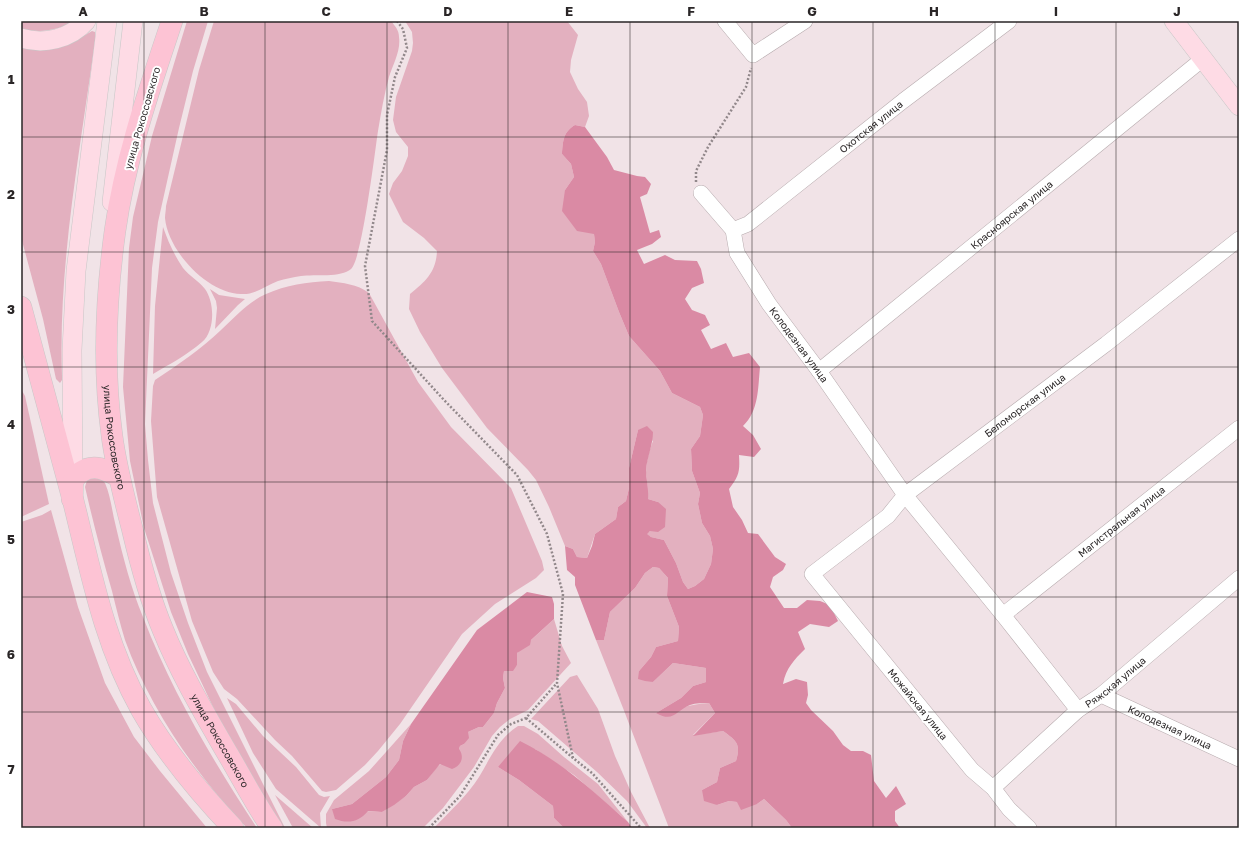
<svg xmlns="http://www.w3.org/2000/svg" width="1260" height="849" viewBox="0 0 1260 849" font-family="'Golos Text',sans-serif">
<rect width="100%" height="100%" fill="#f1e3e7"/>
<!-- green -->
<g fill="#e3b0bf">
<path d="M21 21H74C56 31 41 33 21 29Z"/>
<path d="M187 21H208L193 71 179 128 158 222 152 268 145 424 148 460 153 503 171 573 188 623 207 672 285 828H282L222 726 188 654 171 612 144 528 130 461 123 387 129 248 133 217 152 136Z"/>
<path d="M214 21H391C395 26 399 30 399 37 401 51 393 64 389 77 384 95 381 113 378 131 375 151 362 260 351 269 341 278 315 274 301 276 293 277 285 279 278 281 265 286 255 295 241 294 207 293 168 251 165 218 165 214 166 210 166 206L199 70Z"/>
<path d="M405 21H567L578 35 571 60 570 72 578 89 587 102 589 116 585 127 575 125C563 132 563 141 562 154L571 164 574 177 565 190 594 233 595 242 593 251 601 264 619 312 629 336 660 371 672 393 700 407 703 415 700 436 691 449 692 471 700 493 698 504 702 523 710 536 713 549 711 564 704 579 695 586 688 589 683 582 676 563 664 540 651 537 646 534 650 531 658 502 648 499C648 490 647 482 646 473 646 462 649 451 653 441L638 430 629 468V488L626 501 618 507 616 519 595 534 587 558 577 557 573 549 565 546 549 507 536 480 528 470 487 428 442 368 420 332 409 309 410 294C426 281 436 272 437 251L424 238 403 222 389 194 393 183 402 171 408 156V147L396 132 393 120 396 97 412 51 413 43 412 32Z"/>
<path d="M92 31 95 32V41C80 152 58 264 62 376V380L60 383 56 379 43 319 21 237V48L32 49 72 43Z"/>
<path d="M163 227C168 241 174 255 183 268 189 276 199 281 205 289 215 303 215 331 202 342 187 355 170 364 153 374L155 306Z"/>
<path d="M329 281C343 283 357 284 369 293L418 382 451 427 511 488 542 561 544 570 536 578 495 604 462 634 400 724 378 751 365 765 336 790 326 792 322 791 292 756 275 740 237 699 224 689 213 672 192 621 157 497 151 421 153 386 155 380C178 365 201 349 221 330 235 317 248 302 266 294 286 285 307 282 329 281Z"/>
<path d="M210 289 219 295 245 299 238 305 215 329 217 308 216 301Z"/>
<path d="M21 389 25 396 49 504 21 517Z"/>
<path d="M91 476 101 478 105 483C111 497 112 512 116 527 123 557 131 588 143 617 172 692 213 761 257 828H247C197 776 150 709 125 640 120 624 116 607 112 591 102 556 93 522 85 487L87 480Z"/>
<path d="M51 510 78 607 105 683 134 737 160 771 207 828H21V522L42 515Z"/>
<path d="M653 567 659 568 668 578 667 596 679 627 678 641 656 647 651 657 639 671 653 682 673 663 706 668V682L693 686 681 698 656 713C675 710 691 704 709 703L715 713 693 735 723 731C737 741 741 744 736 761L720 768 717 782 702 790 717 805 729 801 757 804 764 799 786 820 792 828H669L623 708 596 640H604L610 612 635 588 645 573Z"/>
<path d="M554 619 562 646 571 663 528 710 510 719 500 727 492 736 474 767 443 808 423 828H327L326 823V814L334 800 369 771 411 724 403 741 399 760 386 777 352 804 332 809 382 812 406 796 414 787 427 780 436 768 459 749 460 746 464 744 468 732 479 727H483L494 713 497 703 505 688 503 678 504 671 517 665V653Z"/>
<path d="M577 675 598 709 615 756 631 792 650 828H647L627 801 597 772 538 721 531 719 570 677Z"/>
<path d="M227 698 236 704 263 736 296 767 319 795 324 797 330 796 320 813 321 828 276 789 253 753Z"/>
<path d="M518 726H524L538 734 564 757 598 784 628 822 574 775 535 749 498 767 519 780 553 806 554 818 564 828H434C449 812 467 796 479 777 491 757 498 739 518 726Z"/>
<path d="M275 795 313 828H293Z"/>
</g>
<!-- forest -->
<g fill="#da8aa4">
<path d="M575 125 585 127 607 157 614 170 637 176 645 177 651 184 647 194 640 197 650 233 659 230 661 237 652 244 637 250 644 264 665 255 675 260 697 261 701 269 704 283 692 288 685 299 692 310 705 315 710 325 701 330 711 349 726 343 733 357 749 353 760 367C758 387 759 411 743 426L753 435 761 449 754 457 739 455C740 472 739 476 729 489L733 507 742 520 748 533 758 534 775 557 786 564 783 570 773 577 770 587 784 608H797L807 600 820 601 830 605 838 621 829 627 810 624 798 632 805 649C794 660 786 668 783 684L796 679 807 682 808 695 806 703 811 710 833 731 843 745 851 751H863L871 755 874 781 886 798 896 786 906 804 895 811V821L900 828H792L786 820 764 799 757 804 741 810 737 802 729 801 717 805 704 801 702 790 717 782 720 768 736 761C741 744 737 741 723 731L693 736 715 713 709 703C703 703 696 703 690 705 675 711 674 723 656 713L681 698 693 686 706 682V668L673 663 653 682 645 681 638 679 639 671 651 657 656 647 678 641 679 627 667 596 668 578 659 568 653 567 645 573 635 588 610 612 604 640H596L575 585V577L567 570 565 546 573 549 577 557 587 558 592 546 595 534 616 519 618 507 626 501 629 488V468L638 430 647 426 653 432C653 445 647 457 646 470 646 479 649 489 648 499L658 502 666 509 665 527 658 532 650 531 647 534 651 537 664 540 676 563 683 582 688 589 695 586 704 579 711 564 713 549 710 536 702 523 698 504 700 493 692 471 691 449 700 436 703 415 700 407 672 393 660 371 629 336 619 312 601 264 593 251 595 242 594 234 577 231 562 211 565 190 574 177 571 164 562 154C563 141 563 132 575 125Z"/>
<path d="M527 592 552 597 554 604V619L531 640 530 645 517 653V665L513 671H504L503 678 505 688 497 703 494 713 483 727H479L468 732 469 738 464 744 460 746 459 749C465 757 461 766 452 769L440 764 427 780 414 787 406 796 394 805 382 812 368 811C359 822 348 824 335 819L332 809 352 804 386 777 399 760 403 741 411 724 477 630Z"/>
<path d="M520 741C561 761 594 792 628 822L632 828H564L554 818 553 806 519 780 498 767Z"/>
</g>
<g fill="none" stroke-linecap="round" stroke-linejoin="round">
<defs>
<g id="minor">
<path d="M725 21 753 55 805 21"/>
<path id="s1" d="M701 193 733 230 737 253 769 304 819 371 905 495 1003 615 1078 710"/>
<path id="s2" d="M733 230 748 224 903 101 1009 21"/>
<path id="s3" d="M819 371 1204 58"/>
<path id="s4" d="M1003 615 1239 428"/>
<path id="s5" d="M1101 695 1239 759"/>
<path id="s6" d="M993 788 1078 710 1101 695 1239 578"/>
<path id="s7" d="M1029 828 1009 809 993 788 972 770 812 574 888 516 905 495 1106 344 1239 239"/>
</g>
<g id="major">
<path d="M1174 21 1239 106"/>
<path d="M21 38C44 45 70 39 86 21"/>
<path d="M112 202 133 21"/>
<path d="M73 481 72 350 76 271 107 21"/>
</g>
<g id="highway">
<path id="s8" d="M172 21C149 90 125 159 115 231 106 297 103 370 112 436 116 467 124 497 132 528 140 562 149 597 163 630 180 672 203 711 226 751 241 776 255 804 272 828"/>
<path d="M21 307C38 372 56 436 73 500 91 572 104 643 141 709 166 753 198 791 233 828"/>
<path d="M72 499C73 494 72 487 73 482 74 478 77 475 81 472 94 463 107 470 119 477"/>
</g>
</defs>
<!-- minor casing -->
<use href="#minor" stroke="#b7abae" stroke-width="16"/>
<!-- major casing -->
<use href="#major" stroke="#c8c7c7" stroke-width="20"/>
<!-- highway casing -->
<use href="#highway" stroke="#c8c7c7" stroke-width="22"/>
<!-- path -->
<g stroke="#92888b" stroke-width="2.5" stroke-dasharray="2 2" stroke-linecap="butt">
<path d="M397 21 403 29 407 48 395 77 387 115V150L365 266 372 321 444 400 517 475 547 534 563 594 557 683 573 758 592 773 641 828"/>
<path d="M696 182V172L697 169 708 147 746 87 751 68"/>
<path d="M526 718 573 758"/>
<path d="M429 828 460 796 498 735 511 724 526 718 557 683"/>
</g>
<!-- minor -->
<use href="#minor" stroke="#fff" stroke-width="15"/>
<!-- major -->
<use href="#major" stroke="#fedbe5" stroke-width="19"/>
<!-- highway -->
<use href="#highway" stroke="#fdc3d4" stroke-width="21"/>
</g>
<!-- grid -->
<path fill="none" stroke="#2a2627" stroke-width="1" stroke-opacity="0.55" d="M144 21V828M265 21V828M387 21V828M508 21V828M630 21V828M752 21V828M873 21V828M995 21V828M1116 21V828M21 137H1239M21 252H1239M21 367H1239M21 482H1239M21 597H1239M21 712H1239"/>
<g text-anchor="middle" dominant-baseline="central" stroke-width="4" stroke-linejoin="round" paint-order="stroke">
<!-- street labels -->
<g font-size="10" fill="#2a2627" stroke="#fff">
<text transform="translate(142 118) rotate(-74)">улица Рокоссовского</text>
<text stroke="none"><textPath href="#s2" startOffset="173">Охотская улица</textPath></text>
<text stroke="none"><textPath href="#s3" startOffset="248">Красноярская улица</textPath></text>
<text stroke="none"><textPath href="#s1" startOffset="183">Колодезная улица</textPath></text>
<text stroke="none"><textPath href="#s7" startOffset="607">Беломорская улица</textPath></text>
<text stroke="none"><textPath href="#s8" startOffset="425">улица Рокоссовского</textPath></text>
<text stroke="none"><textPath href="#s4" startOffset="151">Магистральная улица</textPath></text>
<text stroke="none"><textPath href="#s6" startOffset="162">Ряжская улица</textPath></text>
<text transform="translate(918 704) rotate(51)">Можайская улица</text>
<text stroke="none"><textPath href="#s5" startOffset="76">Колодезная улица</textPath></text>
<text stroke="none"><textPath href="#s8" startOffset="749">улица Рокоссовского</textPath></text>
</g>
</g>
<!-- border -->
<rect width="1260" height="849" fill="none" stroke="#ffffff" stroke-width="44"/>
<rect x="22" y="22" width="1216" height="805" fill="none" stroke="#2a2627" stroke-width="1.5"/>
<g font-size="13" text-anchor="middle" font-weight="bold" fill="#2a2627">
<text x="83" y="16">A</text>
<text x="204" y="16">B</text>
<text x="326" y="16">C</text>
<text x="448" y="16">D</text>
<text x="569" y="16">E</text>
<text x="691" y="16">F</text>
<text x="812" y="16">G</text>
<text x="934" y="16">H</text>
<text x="1056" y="16">I</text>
<text x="1177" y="16">J</text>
<text x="11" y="84">1</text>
<text x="11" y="199">2</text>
<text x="11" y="314">3</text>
<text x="11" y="429">4</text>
<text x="11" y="544">5</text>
<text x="11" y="659">6</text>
<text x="11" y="774">7</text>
</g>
</svg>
